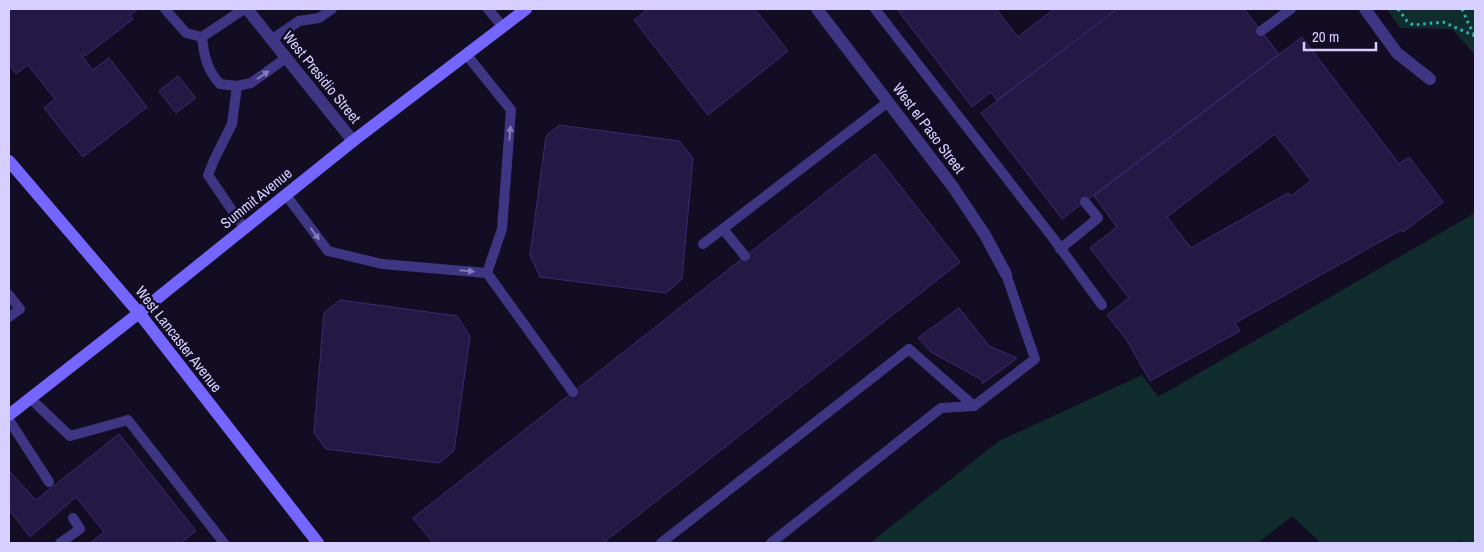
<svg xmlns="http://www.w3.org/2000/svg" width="1484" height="552" viewBox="0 0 1484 552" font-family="'Archivo Narrow',sans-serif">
<rect width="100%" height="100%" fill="#120d23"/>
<!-- green -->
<g fill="#102c2d">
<path d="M1387 9H1475V55L1452 29 1400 28Z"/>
<path d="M1475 213V543H1464L1461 541 1458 543H1321L1292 516 1258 543H870L999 441 1142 375 1158 397Z"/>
</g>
<!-- building -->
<g fill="#241844" stroke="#3d2a71" fill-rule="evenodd">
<path d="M9 9H138L130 15 133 19 85 56 82 54 81 55 93 70 109 58 147 107 83 157 44 108 55 99 28 65 16 74 9 64Z"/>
<path d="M648 9H755L788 51 708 115 634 20Z"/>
<path d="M897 9H996L1018 37 1054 9H1117L997 100 991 92 972 107Z"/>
<path d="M1117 9H1244L1279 54 1062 219 981 113Z"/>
<path d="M1302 37 1399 164 1409 157 1443 202 1403 232 1401 230 1235 323 1240 331 1150 381 1126 339 1107 315 1129 298 1090 248 1117 227 1094 196ZM1275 134 1311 181 1291 196 1288 193 1191 248 1167 217Z"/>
<path d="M178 76 196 98 176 113 159 91Z"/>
<path d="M559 125 679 141 693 158 682 279 666 293 540 277 530 255 546 136Z"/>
<path d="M875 154 960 262 603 543H433L413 518Z"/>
<path d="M340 300 457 316 470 336 454 451 439 463 326 449 314 433 324 313Z"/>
<path d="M959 308 989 346 1017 358 982 384V380L931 352 918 338Z"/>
<path d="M119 434 196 531 181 543H90L104 532 76 497 30 537 9 510V473L10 472 36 500Z"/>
</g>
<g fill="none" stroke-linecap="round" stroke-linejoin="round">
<!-- path -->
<g stroke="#2ab6b7" stroke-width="3" stroke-dasharray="2.5 4" stroke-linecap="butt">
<path d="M1398 9 1407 21 1413 25 1443 22 1475 36"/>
<path d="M1462 9 1469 25 1475 35"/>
</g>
<!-- lane -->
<g stroke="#3f3683" stroke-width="10">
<path d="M165 9 186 33 202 37 244 9"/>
<path d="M488 9 502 26"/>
<path d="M875 9 1053 238 1102 305"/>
<path d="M1261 31 1291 9"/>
<path d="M202 37C204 56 207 70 220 84L237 86 251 83 286 58"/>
<path d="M271 40 299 21 319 18 332 9"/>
<path d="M237 86 232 124 214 160 208 175 244 228"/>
<path d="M286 195 328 251 382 264 487 273 502 229 511 110 466 54"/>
<path d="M723 229 745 256"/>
<path d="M703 244 888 102"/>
<path d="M1060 249 1098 218 1085 202"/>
<path d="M487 273 573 392"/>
<path d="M9 295 20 309 9 317"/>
<path d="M30 398 70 436 128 420 224 543"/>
<path d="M9 420 49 482"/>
<path d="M60 543 80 529 73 518"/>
<path d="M661 543 909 349 974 406"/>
<path d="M771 543 941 408 974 406 1035 359 1006 274"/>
</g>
<!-- street -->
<g stroke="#3f3683" stroke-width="12">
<path d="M247 9 353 141"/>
<path d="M817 9 953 187 985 235 1006 274"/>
<path d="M1365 9 1397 53 1430 79"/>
</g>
<!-- secondary -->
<g stroke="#7466ff" stroke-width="12">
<path d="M9 161 139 313 318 543"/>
<path d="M9 415 139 313 353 141 526 9"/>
</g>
</g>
<!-- one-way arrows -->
<defs><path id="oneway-solid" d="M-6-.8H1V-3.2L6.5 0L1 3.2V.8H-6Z" transform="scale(1.25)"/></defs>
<g fill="#837bbb">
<use href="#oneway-solid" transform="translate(263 75) rotate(-34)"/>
<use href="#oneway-solid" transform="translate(510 133) rotate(-85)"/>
<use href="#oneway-solid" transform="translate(315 234) rotate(54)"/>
<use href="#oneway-solid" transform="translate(467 271) rotate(5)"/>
</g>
<g text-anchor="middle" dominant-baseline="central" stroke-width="5" stroke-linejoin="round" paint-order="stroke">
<!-- street labels -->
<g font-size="15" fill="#d7cfff" stroke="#120d23">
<text transform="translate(322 77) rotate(51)">West Presidio Street</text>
<text transform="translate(929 128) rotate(53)">West el Paso Street</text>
<text transform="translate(256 198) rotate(-39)">Summit Avenue</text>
<text transform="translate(179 339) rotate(52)">West Lancaster Avenue</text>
</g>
</g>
<!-- border -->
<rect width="1484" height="552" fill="none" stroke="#d7cfff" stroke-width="20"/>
<!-- scale -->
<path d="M1304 42v8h72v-8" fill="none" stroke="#d7cfff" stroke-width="2.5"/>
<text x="1312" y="42" font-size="15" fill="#d7cfff" stroke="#120d23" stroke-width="4" paint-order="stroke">20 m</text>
</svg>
